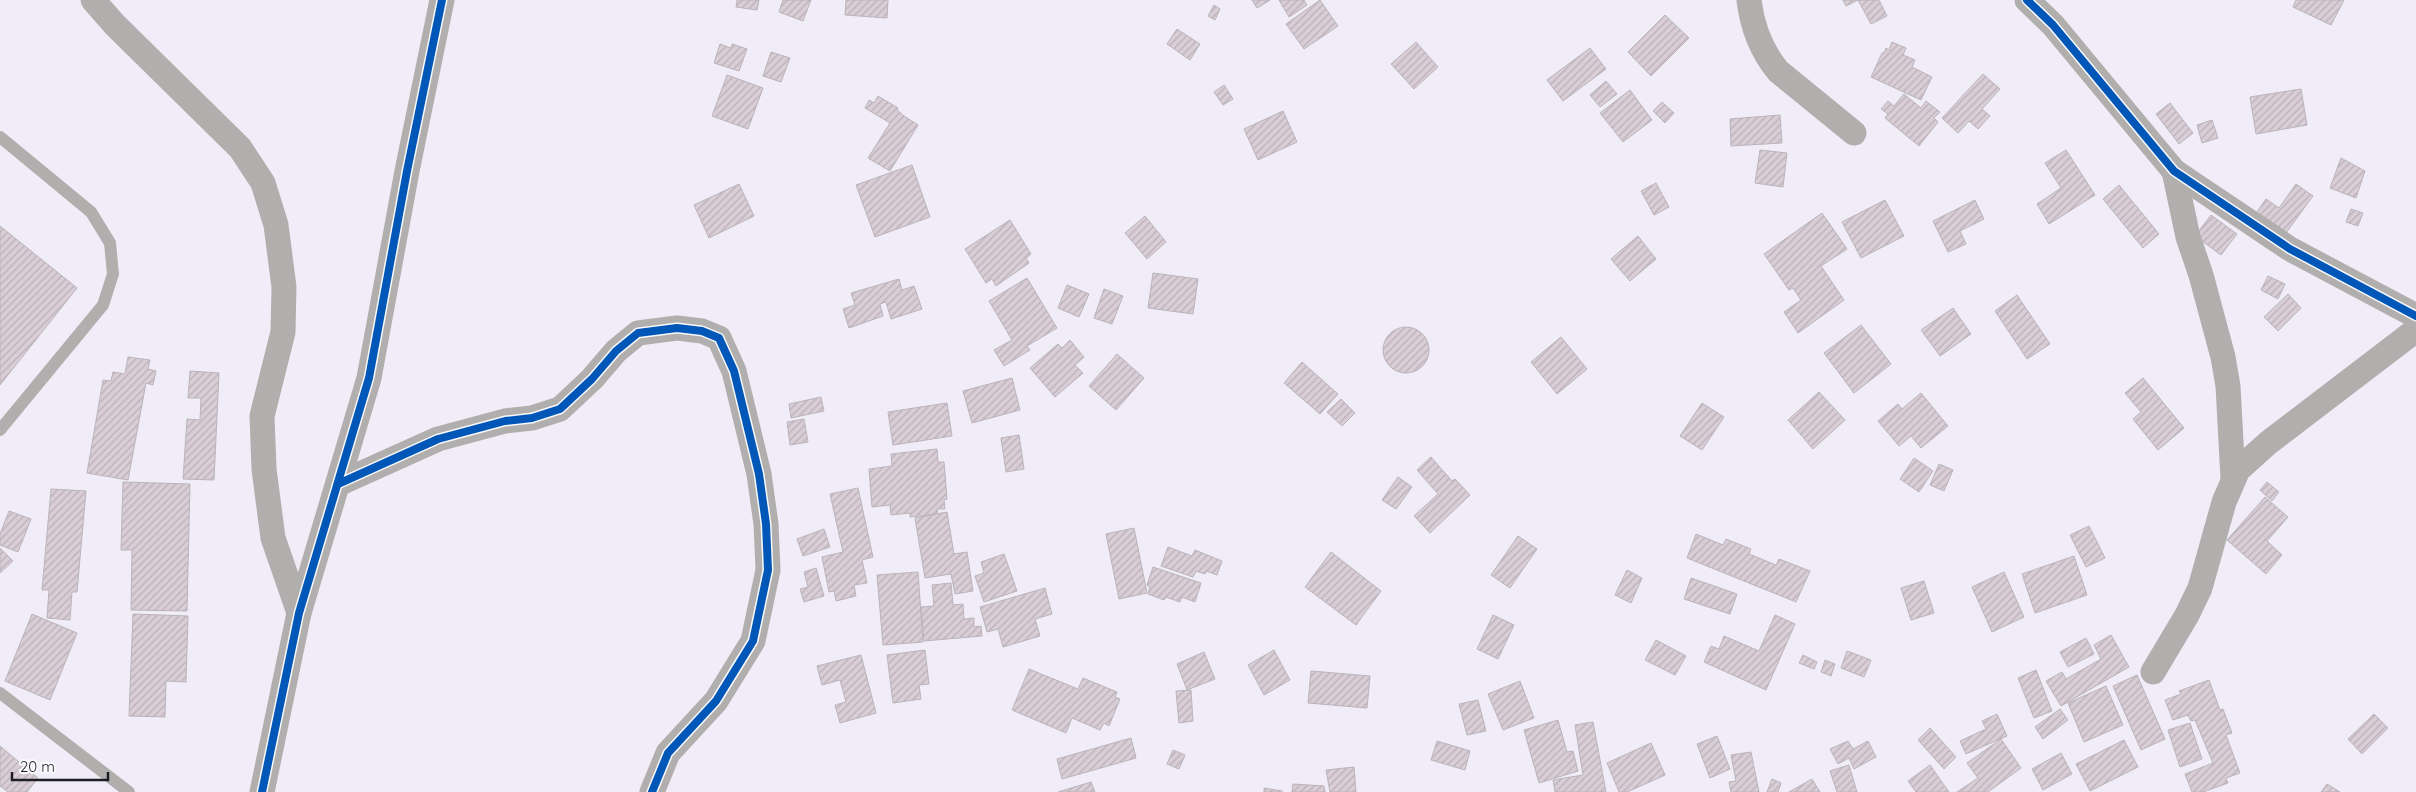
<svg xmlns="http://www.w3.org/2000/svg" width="2416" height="792" viewBox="0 0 2416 792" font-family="Quicksand,sans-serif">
<defs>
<pattern id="building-hatch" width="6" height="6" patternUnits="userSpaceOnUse" patternTransform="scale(1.25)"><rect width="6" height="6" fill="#d9cdd6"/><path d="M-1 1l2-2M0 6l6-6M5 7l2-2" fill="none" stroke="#baafb8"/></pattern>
</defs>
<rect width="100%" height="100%" fill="#f0edf8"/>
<!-- building -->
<g fill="url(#building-hatch)" stroke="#bab4ba">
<path d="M737 0H759L757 10 736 7Z"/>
<path d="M783 0H811L803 21 779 12Z"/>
<path d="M846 0H888L887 18 845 15Z"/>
<path d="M1252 0H1270L1257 8Z"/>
<path d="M1279 0H1304L1307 5 1289 17Z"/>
<path d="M1320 0 1338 26 1304 49 1286 24Z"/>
<path d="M1843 0H1858L1846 6Z"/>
<path d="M1858 0H1879L1887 16 1871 24Z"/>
<path d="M2296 0H2344L2331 25 2293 7Z"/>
<path d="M1214 5 1220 9 1215 20 1208 16Z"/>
<path d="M1665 15 1689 38 1651 76 1628 52Z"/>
<path d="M1177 29 1200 44 1190 60 1167 44Z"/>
<path d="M1416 42 1438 67 1414 89 1391 64Z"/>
<path d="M1892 42 1906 48 1903 55 1915 60 1912 67 1932 77 1921 100 1871 77 1882 53H1884L1886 48 1889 50Z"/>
<path d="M720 44 731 48 732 44 747 49 739 71 714 63Z"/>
<path d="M1590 48 1606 69 1563 101 1547 80Z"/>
<path d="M771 52 790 58 781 82 763 76Z"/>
<path d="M1983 74 2000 89 1982 109 1990 116 1978 129 1969 121 1958 133 1942 118Z"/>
<path d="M727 75 763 88 748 129 712 116Z"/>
<path d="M1606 81 1617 94 1600 107 1590 95Z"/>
<path d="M1224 85 1233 99 1223 105 1214 92Z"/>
<path d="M2301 89 2307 125 2256 134 2250 97Z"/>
<path d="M1630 90 1652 120 1623 142 1600 113Z"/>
<path d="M1904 94 1921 108 1926 101 1940 112 1934 118 1938 122 1919 146 1885 118 1888 114 1881 109 1888 101 1894 106Z"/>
<path d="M878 96 898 108 897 110 904 116 918 125 890 171 868 158 890 123 865 108 869 100 874 103Z"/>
<path d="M1662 102 1674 113 1665 123 1653 111Z"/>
<path d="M2170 103 2193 133 2179 144 2156 114Z"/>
<path d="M1283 111 1297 142 1258 160 1244 129Z"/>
<path d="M1780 115 1782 143 1731 146 1730 119Z"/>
<path d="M2212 120 2218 138 2202 143 2197 125Z"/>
<path d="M1760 150 1787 153 1783 187 1755 183Z"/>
<path d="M2066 150 2095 195 2049 224 2037 204 2061 188 2045 163Z"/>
<path d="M2341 158 2365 171 2356 198 2330 188Z"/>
<path d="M912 165 930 217 875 237 856 185Z"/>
<path d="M1656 183 1669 207 1654 215 1641 191Z"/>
<path d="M739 184 754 216 709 238 694 205Z"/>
<path d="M2296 184 2313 196 2283 237 2254 216 2266 199 2279 208Z"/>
<path d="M2119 185 2159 234 2143 248 2103 199Z"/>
<path d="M1885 200 1904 236 1861 258 1842 222Z"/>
<path d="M1975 200 1984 219 1960 231 1966 244 1948 252 1933 221Z"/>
<path d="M2351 209 2363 213 2358 226 2346 222Z"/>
<path d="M1822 213 1847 249 1821 266 1844 300 1798 333 1784 312 1801 300 1793 288 1789 290 1764 254Z"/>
<path d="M2211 215 2237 234 2221 255 2195 236Z"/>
<path d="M1145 216 1166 242 1147 259 1125 233Z"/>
<path d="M1010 220 1031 254 1026 258 1029 263 996 286 992 279 986 283 965 249Z"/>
<path d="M0 226 77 288 0 385Z"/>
<path d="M1638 236 1656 259 1630 281 1611 259Z"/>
<path d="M1153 273 1198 279 1193 314 1148 308Z"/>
<path d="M2268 276 2285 284 2278 299 2261 290Z"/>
<path d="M1027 278 1057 328 1027 346 1030 350 1004 366 994 350 1012 340 989 301Z"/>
<path d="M899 279 902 290 914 286 922 309 891 319 886 302 880 304 883 316 849 328 843 309 855 305 851 293Z"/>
<path d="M1067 285 1089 294 1079 317 1058 308Z"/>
<path d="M1104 289 1123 296 1112 324 1094 318Z"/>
<path d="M2288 294 2301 308 2278 331 2264 317Z"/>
<path d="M2017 295 2050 344 2027 359 1995 311Z"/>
<path d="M1953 308 1971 334 1940 356 1921 330Z"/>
<path d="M1861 325 1891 364 1854 393 1824 353Z"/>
<circle cx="1406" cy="350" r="23"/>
<path d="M1561 337 1587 369 1557 394 1531 362Z"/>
<path d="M1070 340 1084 357 1075 365 1083 373 1055 397 1030 368 1058 344 1062 348Z"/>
<path d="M1117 354 1144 378 1116 410 1089 386Z"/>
<path d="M128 357 150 360 148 369 156 371 153 385 146 383 128 480 87 473 103 380 111 381 113 372 125 374Z"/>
<path d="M1302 362 1338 394 1320 414 1284 383Z"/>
<path d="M190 371 219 373 214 480 183 479 187 419 200 420 201 398H188Z"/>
<path d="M1012 378 1020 410 972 423 963 391Z"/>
<path d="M2143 378 2184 428 2158 450 2133 419 2141 412 2125 393Z"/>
<path d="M1819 392 1845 420 1813 449 1788 420Z"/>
<path d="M1921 393 1948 426 1921 448 1911 436 1899 446 1878 421 1898 404 1902 409Z"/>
<path d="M821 397 824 411 791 418 789 404Z"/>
<path d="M1341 399 1355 413 1342 426 1327 412Z"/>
<path d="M947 403 952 436 893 445 888 412Z"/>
<path d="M1702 403 1724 417 1702 450 1680 436Z"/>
<path d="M804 419 808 442 790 445 787 422Z"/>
<path d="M1019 435 1024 469 1006 472 1001 438Z"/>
<path d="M937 449 938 462H944L947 499 944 500 945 509H937L938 514 910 517V513L891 515 890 505 872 507 869 469 892 466 891 454Z"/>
<path d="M1431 457 1452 481 1455 479 1470 495 1430 533 1414 516 1438 494 1417 470Z"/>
<path d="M1914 458 1933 471 1919 492 1900 479Z"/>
<path d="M1939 464 1953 470 1944 491 1930 485Z"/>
<path d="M1398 477 1412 487 1396 509 1382 500Z"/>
<path d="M123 482 190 484 187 611 131 610 132 550H121Z"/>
<path d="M2267 482 2279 492 2272 501 2260 490Z"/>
<path d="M858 488 873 557 862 560 867 583 854 585 856 596 836 601 834 591 829 592 822 557 843 552 830 494Z"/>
<path d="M51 489 86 491 77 592H72L70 620 47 618 49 590H42Z"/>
<path d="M2265 497 2288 517 2267 541 2282 555 2266 574 2227 540Z"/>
<path d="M9 511 31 519 18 552 0 545V534Z"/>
<path d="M947 512 954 554 967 552 973 591 955 594 951 574 925 578 915 518Z"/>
<path d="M2089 526 2105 558 2086 567 2070 535Z"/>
<path d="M1134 528 1147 593 1119 599 1106 534Z"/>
<path d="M824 529 830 547 803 556 797 539Z"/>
<path d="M1696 534 1723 545 1726 539 1751 549 1749 554 1776 565 1779 559 1810 571 1796 602 1687 558Z"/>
<path d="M1518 536 1537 549 1510 588 1491 575Z"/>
<path d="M1168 547 1192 556 1195 550 1222 561 1217 575 1206 571 1205 574 1196 571 1193 577 1161 566Z"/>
<path d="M0 548 13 561 0 573Z"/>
<path d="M1331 552 1381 591 1356 625 1305 587Z"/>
<path d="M1004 554 1017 591 984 602 975 576 984 573 981 562Z"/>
<path d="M2074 556 2087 595 2035 613 2022 574Z"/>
<path d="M1153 567 1201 583 1195 602 1182 597 1180 602 1166 597 1164 600 1148 594 1150 587 1147 585Z"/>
<path d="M816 568 824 596 804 602 800 589 808 587 804 572Z"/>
<path d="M1627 570 1642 578 1631 603 1615 595Z"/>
<path d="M918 572 923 642 883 645 877 575Z"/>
<path d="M2004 572 2024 617 1992 632 1972 587Z"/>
<path d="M1691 578 1737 594 1730 614 1684 599Z"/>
<path d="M1924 581 1934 613 1911 620 1901 588Z"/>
<path d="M951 583 953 605 963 604 964 619 974 618V627L981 626 982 636 924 641 921 607 934 606 932 585Z"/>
<path d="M1045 588 1052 614 1035 619 1040 636 1003 647 998 629 987 632 980 607Z"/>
<path d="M32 614 77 633 50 700 5 681Z"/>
<path d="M133 614 188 616 186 682 166 681 165 717 129 716Z"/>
<path d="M1493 615 1514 625 1498 659 1477 649Z"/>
<path d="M1775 615 1795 624 1766 690 1704 662 1711 646 1719 649 1724 636 1759 651Z"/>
<path d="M2111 635 2129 667 2061 706 2046 681 2062 672 2066 679 2101 659 2094 645Z"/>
<path d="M2086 638 2094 654 2068 667 2060 652Z"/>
<path d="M1656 640 1686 656 1675 675 1645 660Z"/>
<path d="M925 650 929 684 919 685 921 699 893 703 887 655Z"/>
<path d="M1274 650 1290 680 1264 695 1248 665Z"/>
<path d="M1847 651 1871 660 1864 677 1841 668Z"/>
<path d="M1204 652 1215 679 1187 690 1177 664Z"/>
<path d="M861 655 876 713 840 723 835 705 846 702 840 680 822 685 817 666Z"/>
<path d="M1803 655 1817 662 1814 669 1799 663Z"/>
<path d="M1825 660 1835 664 1831 676 1821 672Z"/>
<path d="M1029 669 1078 689 1083 678 1117 692 1115 697 1120 699 1109 726 1104 723 1100 730 1072 718 1066 733 1012 710Z"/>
<path d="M2036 670 2052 711 2034 718 2018 678Z"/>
<path d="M1311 671 1370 676 1367 708 1308 703Z"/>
<path d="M2137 675 2165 739 2141 750 2113 686Z"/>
<path d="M2209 680 2220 710 2223 709 2232 733 2226 735 2240 773 2226 778 2228 783 2203 792H2192L2185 774 2213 763 2195 720 2191 721 2188 715 2173 720 2165 700 2181 694 2179 691Z"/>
<path d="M1520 681 1534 718 1503 730 1488 694Z"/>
<path d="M2106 686 2123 725 2084 742 2068 703Z"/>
<path d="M1191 690 1193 721 1179 723 1176 691Z"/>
<path d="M1478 700 1486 731 1467 735 1459 704Z"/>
<path d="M2060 709 2068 720 2043 739 2035 727Z"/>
<path d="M1997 714 2007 736 1966 754 1960 741 1986 729 1982 721Z"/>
<path d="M2374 714 2388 728 2362 754 2348 739Z"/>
<path d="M1558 720 1567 752 1573 751 1578 771 1539 783 1524 730Z"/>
<path d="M1593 722 1606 792H1555L1553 780 1583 775 1575 725Z"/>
<path d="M2190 723 2202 759 2180 767 2168 730Z"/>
<path d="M1930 728 1956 757 1944 769 1918 740Z"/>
<path d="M1717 736 1730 769 1710 778 1697 744Z"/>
<path d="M1131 738 1136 758 1062 779 1057 759Z"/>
<path d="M2001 739 2021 768 1988 792H1957L1978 778 1967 763Z"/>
<path d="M2124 740 2138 767 2090 791 2076 764Z"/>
<path d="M1437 741 1470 751 1465 770 1431 760Z"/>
<path d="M1848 741 1853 749 1868 741 1876 757 1854 769 1849 758 1838 764 1830 749Z"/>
<path d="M1651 743 1665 775 1627 792H1619L1607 763Z"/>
<path d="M0 746 38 778 27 792H8L0 786Z"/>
<path d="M1173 750 1185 755 1179 769 1167 764Z"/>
<path d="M1751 752 1759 792H1731L1729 782 1736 781 1731 755Z"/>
<path d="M2061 753 2072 774 2043 790 2032 769Z"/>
<path d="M1849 765 1857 792H1837L1830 771Z"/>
<path d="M1930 765 1949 792H1916L1908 781Z"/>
<path d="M1354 767 1356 792H1330L1326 770Z"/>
<path d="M1772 779 1781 783 1778 792H1767Z"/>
<path d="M1812 779 1820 792H1789Z"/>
<path d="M1091 782 1095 792H1058Z"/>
<path d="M1293 784 1324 786 1325 792H1292Z"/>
<path d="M2327 784 2340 792H2321Z"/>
<path d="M1264 788 1282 791V792H1264Z"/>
</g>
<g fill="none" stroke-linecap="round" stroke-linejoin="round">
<!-- service -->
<g stroke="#b1afae" stroke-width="12">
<path d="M0 137 91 212 110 243 113 274 103 305 0 430"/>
<path d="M0 693 129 792"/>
</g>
<!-- minor -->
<g stroke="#b1afae" stroke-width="25">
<path d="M93 0 115 25 240 148 263 183 276 225 284 287 283 332 262 416 264 469 273 538 299 613"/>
<path d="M1749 0C1752 26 1761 50 1778 71L1854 133"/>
<path d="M2027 0 2053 25 2174 171 2290 249 2416 316"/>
<path d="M2174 171 2188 237 2201 275 2223 357 2228 386 2233 479"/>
<path d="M338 484 438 439 505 421 532 418 560 409 592 379 616 351 638 333 677 328 702 331 719 338 734 371 759 474 766 524 768 570 753 641 716 701 668 753 652 792"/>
<path d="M2153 672 2187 615 2200 588 2224 502 2238 470 2268 443 2416 330"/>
<path d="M262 792 299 613 369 378 407 171 442 0"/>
</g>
<defs>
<g id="cycleway">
<path d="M2027 0 2053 25 2174 171 2290 249 2416 316"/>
<path d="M338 484 438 439 505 421 532 418 560 409 592 379 616 351 638 333 677 328 702 331 719 338 734 371 759 474 766 524 768 570 753 641 716 701 668 753 652 792"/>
<path d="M262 792 299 613 369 378 407 171 442 0"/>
</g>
</defs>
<!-- cycleway casing -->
<use href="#cycleway" stroke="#f9f9fd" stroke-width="11"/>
<!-- cycleway -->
<use href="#cycleway" stroke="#0057b8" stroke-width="8"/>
</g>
<!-- scale -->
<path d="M12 772v8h96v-8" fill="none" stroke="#1e1c25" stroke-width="2.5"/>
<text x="20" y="772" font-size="15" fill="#1e1c25" stroke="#f9f9fd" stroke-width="4" paint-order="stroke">20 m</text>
</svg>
